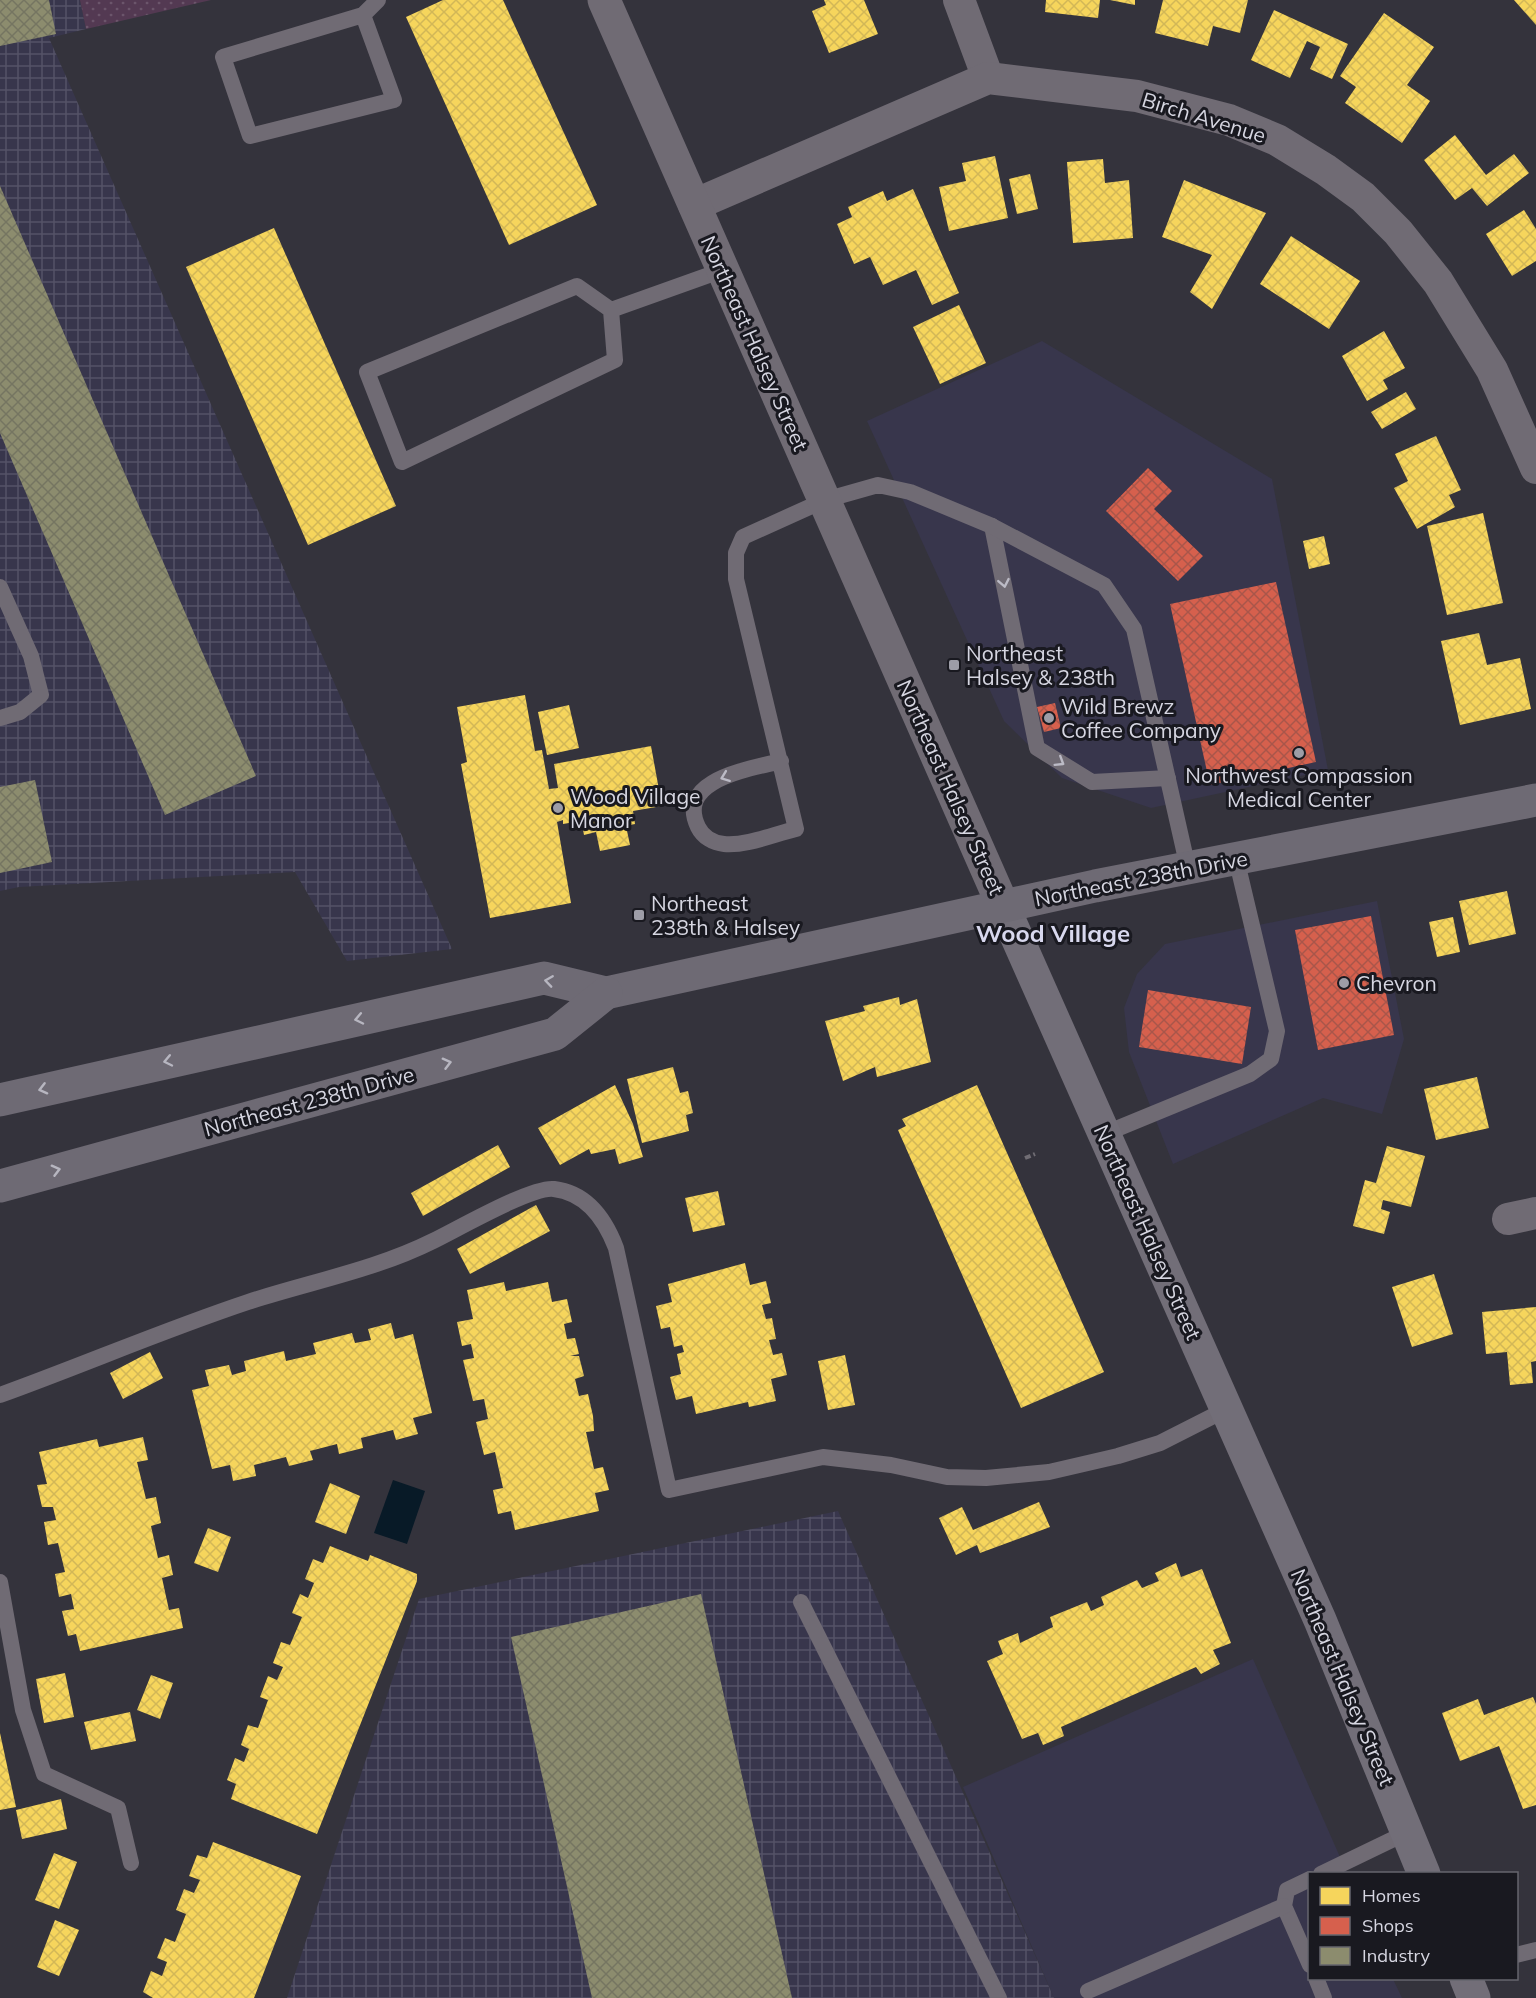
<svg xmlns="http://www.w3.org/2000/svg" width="1536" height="1998" viewBox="0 0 1536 1998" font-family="Mulish,sans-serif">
<defs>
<pattern id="industrial-grid" width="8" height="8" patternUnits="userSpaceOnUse" patternTransform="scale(1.5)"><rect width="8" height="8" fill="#38364c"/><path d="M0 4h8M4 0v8" fill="none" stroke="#545266"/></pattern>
<pattern id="grass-dots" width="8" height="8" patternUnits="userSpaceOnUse" patternTransform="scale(1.5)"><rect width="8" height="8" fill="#533952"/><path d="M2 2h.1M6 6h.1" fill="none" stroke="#6b556b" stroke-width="1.8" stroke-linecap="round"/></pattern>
<pattern id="homes-cross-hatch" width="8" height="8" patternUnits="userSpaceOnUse" patternTransform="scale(1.5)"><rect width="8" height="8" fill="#f6d55c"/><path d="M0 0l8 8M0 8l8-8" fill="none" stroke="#d2b757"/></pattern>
<pattern id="shops-cross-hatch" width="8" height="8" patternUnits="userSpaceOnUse" patternTransform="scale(1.5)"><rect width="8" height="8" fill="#d6604d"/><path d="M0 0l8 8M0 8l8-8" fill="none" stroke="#a9564a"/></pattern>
<pattern id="industry-cross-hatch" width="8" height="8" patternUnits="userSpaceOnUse" patternTransform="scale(1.5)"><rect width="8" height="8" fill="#8c8c6e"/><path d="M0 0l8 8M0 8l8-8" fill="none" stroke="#757561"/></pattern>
</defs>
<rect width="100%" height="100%" fill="#34333c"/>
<!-- built -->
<g fill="#38364c">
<path d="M1042 341 1272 479 1328 770 1151 808 1062 778 1004 721 867 421Z"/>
<path d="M1377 901 1404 1039 1382 1114 1323 1098 1173 1164 1129 1052 1124 1008 1137 974 1165 944Z"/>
<path d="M1253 1659 1347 1873 1310 1874V1978L1393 1979 1402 1998H1054L963 1787Z"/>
</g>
<!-- industrial -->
<g fill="url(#industrial-grid)">
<path d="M0 0H80L86 29 49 38 452 949 347 961 295 872 19 887 0 891Z"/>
<path d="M838 1511 1054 1998H287L419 1599Z"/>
</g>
<!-- grass -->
<path fill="url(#grass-dots)" d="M80 0H211L86 29Z"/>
<!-- water -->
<path fill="#081a27" d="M393 1480 425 1491 407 1544 374 1533Z"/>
<!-- homes -->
<g fill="url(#homes-cross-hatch)">
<path d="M443 0H503L597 205 509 245 406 17Z"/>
<path d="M824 0H864L878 34 829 53 812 11 826 5Z"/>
<path d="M1046 0H1100L1098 18 1045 12Z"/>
<path d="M1110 0H1135V5Z"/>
<path d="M1163 0H1248L1240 33 1213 26 1208 46 1155 33Z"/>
<path d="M1514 0H1536V25Z"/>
<path d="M1274 10 1348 44 1332 79 1310 69 1320 47 1307 41 1290 78 1251 60Z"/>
<path d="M1384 13 1434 47 1407 85 1430 101 1402 143 1345 103 1356 87 1340 76Z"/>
<path d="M1455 135 1486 175 1514 154 1529 173 1487 206 1472 188 1455 200 1424 160Z"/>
<path d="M995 156 1008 218 949 231 939 187 966 181 962 163Z"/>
<path d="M1103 159 1105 183 1129 180 1133 238 1073 243 1067 162Z"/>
<path d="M1030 174 1038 209 1017 214 1009 179Z"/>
<path d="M1184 180 1266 213 1212 309 1190 292 1212 255 1162 237Z"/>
<path d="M913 189 959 293 932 305 916 270 883 285 870 257 854 264 837 224 852 217 848 207 883 191 887 201Z"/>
<path d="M1524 210 1536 229V261L1512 276 1486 234Z"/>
<path d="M274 228 396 506 308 545 186 267Z"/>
<path d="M1291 236 1360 281 1329 329 1260 284Z"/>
<path d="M959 305 986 363 940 384 913 327Z"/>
<path d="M1384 331 1405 368 1383 380 1388 389 1367 401 1342 356Z"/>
<path d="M1406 392 1416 409 1382 429 1371 412Z"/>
<path d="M1436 436 1461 490 1449 495 1455 507 1417 529 1394 488 1408 481 1395 454Z"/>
<path d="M1483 513 1503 603 1447 615 1427 526Z"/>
<path d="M1324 536 1330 564 1309 569 1303 541Z"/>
<path d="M1479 633 1487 665 1520 658 1531 709 1460 725 1441 641Z"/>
<path d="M525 695 535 751 542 750 549 789 558 788 554 764 651 746 662 806 633 811 635 824 626 826 630 845 600 851 596 832 584 835 581 821 563 824V820L557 822 571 903 490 918 461 764 467 762 457 707Z"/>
<path d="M569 705 579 748 547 755 538 712Z"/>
<path d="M1507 891 1516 934 1469 945 1459 901Z"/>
<path d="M1453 917 1460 952 1437 957 1429 922Z"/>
<path d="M899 997 900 1005 917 999 931 1062 877 1077 875 1067 843 1081 825 1021 865 1011 863 1006Z"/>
<path d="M673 1067 680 1093 688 1091 693 1113 686 1115 689 1131 642 1143 627 1079Z"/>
<path d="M1477 1077 1489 1128 1436 1140 1424 1089Z"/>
<path d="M615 1085 633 1124 643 1157 619 1164 615 1149 591 1154 589 1149 560 1165 538 1128Z"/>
<path d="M977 1085 1104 1372 1021 1408 898 1130 906 1126 902 1119Z"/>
<path d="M498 1145 510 1167 423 1216 411 1193Z"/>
<path d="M1387 1146 1425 1156 1411 1207 1383 1200 1381 1209 1390 1212 1384 1234 1353 1226 1365 1180 1376 1183Z"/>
<path d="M718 1191 725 1225 693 1232 685 1198Z"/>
<path d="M536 1205 550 1231 470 1274 457 1249Z"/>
<path d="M745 1263 750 1285 766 1281 771 1303 762 1305 766 1319 772 1318 776 1339 769 1340 773 1355 782 1353 787 1375 771 1379 776 1401 749 1407 748 1402 696 1414 692 1396 676 1400 670 1377 681 1374 677 1354 684 1352 682 1345 674 1347 670 1327 661 1329 656 1306 672 1302 668 1284Z"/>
<path d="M1434 1274 1453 1334 1412 1347 1392 1287Z"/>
<path d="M504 1282 506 1291 548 1282 552 1302 567 1299 572 1322 564 1324 567 1339 575 1338 579 1354 570 1356H579L584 1376 575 1379 579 1396 588 1394 593 1416 594 1431 586 1432 594 1469 603 1467 609 1490 595 1493 599 1511 515 1530 511 1511 498 1514 493 1490 503 1488 495 1452 484 1455 476 1422 488 1419 484 1399 473 1401 463 1360 474 1358 471 1344 462 1346 457 1322 473 1319 467 1290Z"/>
<path d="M1536 1307V1361L1531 1362 1533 1383 1510 1385 1507 1352 1486 1354 1482 1312Z"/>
<path d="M391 1323 395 1339 413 1334 432 1413 413 1418 418 1434 396 1440 393 1430 361 1438 363 1448 339 1454 337 1444 310 1451 313 1460 289 1466 286 1457 254 1465 256 1476 233 1481 230 1465 212 1469 192 1390 209 1386 205 1370 229 1365 232 1375 246 1371 244 1361 284 1351 286 1361 316 1354 313 1343 352 1333 355 1343 371 1340 368 1329Z"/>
<path d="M150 1352 163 1378 123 1399 110 1373Z"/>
<path d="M845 1355 855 1405 828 1410 818 1361Z"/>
<path d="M143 1437 148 1460 137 1462 146 1499 156 1497 161 1523 151 1526 158 1558 169 1555 173 1575 162 1578 169 1610 179 1608 183 1628 80 1651 76 1634 68 1636 62 1611 74 1609 71 1594 59 1597 55 1574 65 1572 58 1543 48 1545 44 1522 56 1520 53 1507H42L37 1485 47 1484 39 1452 97 1439 99 1447Z"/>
<path d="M330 1483 360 1496 346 1534 315 1522Z"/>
<path d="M1039 1502 1050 1527 980 1553 977 1545 956 1555 939 1518 962 1507 973 1530Z"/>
<path d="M208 1528 231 1537 218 1572 194 1563Z"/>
<path d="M330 1546 368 1561 370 1555 417 1574V1581L317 1834 231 1799 236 1784 227 1780 235 1758 244 1762 249 1749 241 1745 248 1725 258 1728 268 1700 260 1697 268 1676 277 1680 283 1667 273 1663 281 1642 290 1645 302 1617 292 1613 300 1594 308 1598 314 1583 305 1579 313 1559 323 1563Z"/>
<path d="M1176 1563 1181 1577 1202 1569 1231 1643 1213 1650 1220 1664 1201 1674 1196 1667 1061 1727 1064 1736 1043 1745 1038 1733 1022 1739 987 1661 1003 1654 998 1641 1018 1633 1020 1643 1053 1627 1050 1617 1087 1602 1091 1611 1104 1605 1101 1597 1137 1580 1142 1588 1159 1581 1155 1573Z"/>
<path d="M65 1673 74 1717 44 1723 36 1679Z"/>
<path d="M151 1675 173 1683 160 1719 137 1710Z"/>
<path d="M1533 1697 1536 1704V1805L1523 1809 1499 1746 1460 1761 1442 1713 1478 1699 1484 1715Z"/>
<path d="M130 1712 136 1741 91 1750 84 1722Z"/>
<path d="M0 1733 16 1807 0 1810Z"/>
<path d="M61 1799 67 1829 22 1839 16 1810Z"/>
<path d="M213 1842 301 1876 254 1998H153L143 1992 151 1971 162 1976 167 1962 157 1958 165 1938 175 1942 186 1914 176 1910 184 1889 194 1893 200 1880 189 1876 197 1855 207 1858Z"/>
<path d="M54 1853 77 1862 59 1909 35 1900Z"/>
<path d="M55 1920 79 1930 59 1976 37 1967Z"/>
</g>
<!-- shops -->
<g fill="url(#shops-cross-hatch)">
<path d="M1148 468 1172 491 1154 509 1203 556 1178 581 1106 511Z"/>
<path d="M1276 582 1316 762 1210 785 1170 604Z"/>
<path d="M1055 703 1061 728 1044 732 1037 707Z"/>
<path d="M1371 916 1394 1035 1318 1050 1295 930Z"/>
<path d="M1148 990 1251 1007 1242 1064 1139 1047Z"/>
</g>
<!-- industry -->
<g fill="url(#industry-cross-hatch)">
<path d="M0 0H49L56 34 0 46Z"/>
<path d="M0 186 256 776 165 815 0 433Z"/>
<path d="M35 780 52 862 0 873V787Z"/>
<path d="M701 1594 792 1998H592L511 1637Z"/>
</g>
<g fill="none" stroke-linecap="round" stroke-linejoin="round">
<!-- path -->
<path stroke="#706d74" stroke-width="4" stroke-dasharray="6 3" stroke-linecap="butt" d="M1025 1158 1035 1154"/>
<!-- service -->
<g stroke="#706b74" stroke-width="16">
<path d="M363 15 394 100 250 136 223 57 363 15 378 0"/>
<path d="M611 310 577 286 367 372 402 462 615 360 611 310 723 270"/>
<path d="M992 526 1037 748 1092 782 1168 778"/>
<path d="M0 587 31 656 41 695 20 712 0 718"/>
<path d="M781 761C751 769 675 779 698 827 703 837 713 843 724 844 747 846 774 834 796 829L736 579V553L743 537 825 500 878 485 910 492 992 526 1104 585 1134 629 1188 868"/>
<path d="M1104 1134 1250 1074 1271 1059 1277 1031 1236 858"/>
<path d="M0 1395C83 1365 164 1330 248 1302 309 1282 375 1270 433 1241 456 1230 532 1186 554 1189 587 1193 605 1219 616 1248L669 1490 823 1457 891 1465 947 1477 986 1478 1049 1472 1118 1456 1160 1443 1227 1409"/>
<path d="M0 1582 23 1710 44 1774 118 1808 131 1863"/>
<path d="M801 1602 999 1998"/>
<path d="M1321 1874 1408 1832"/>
<path d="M1310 1879 1287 1890 1284 1906 1310 1965"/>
<path d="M1516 1955 1536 1950"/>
<path d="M1316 1978 1324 1998"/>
<path d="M1088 1991 1284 1906"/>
</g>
<!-- minor -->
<g stroke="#706b74" stroke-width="32">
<path d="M959 0 988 78"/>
<path d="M694 205 988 78 1137 96 1229 120 1277 140 1326 170 1363 197 1398 232 1438 282 1492 370 1536 468"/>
<path d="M1508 1219 1536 1213"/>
</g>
<!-- tertiary -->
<path stroke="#706b74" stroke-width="33" d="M604 0 1003 906"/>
<!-- secondary -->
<g stroke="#726e78" stroke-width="33">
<path d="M1003 906 1320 1620 1424 1874"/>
<path d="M1466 1978 1474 1998"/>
</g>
<!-- trunk -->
<g stroke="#6e6a74" stroke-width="33">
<path d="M0 1100 544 978 606 993 1095 886 1536 800"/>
<path d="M0 1186 555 1034 606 993"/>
</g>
</g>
<!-- one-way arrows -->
<defs><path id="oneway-chevron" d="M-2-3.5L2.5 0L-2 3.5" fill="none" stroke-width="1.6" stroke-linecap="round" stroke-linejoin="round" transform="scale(1.5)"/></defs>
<g stroke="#bcbbc6">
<use href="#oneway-chevron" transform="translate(1004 583) rotate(79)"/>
<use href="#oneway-chevron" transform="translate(1060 762) rotate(32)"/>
<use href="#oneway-chevron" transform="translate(725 777) rotate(159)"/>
</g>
<g stroke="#b7b6c0">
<use href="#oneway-chevron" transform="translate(549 981) rotate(-172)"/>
<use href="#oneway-chevron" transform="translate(359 1019) rotate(168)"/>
<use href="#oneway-chevron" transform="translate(168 1061) rotate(168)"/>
<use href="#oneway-chevron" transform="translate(447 1063) rotate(-15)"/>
<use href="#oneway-chevron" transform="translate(43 1089) rotate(166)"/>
<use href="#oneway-chevron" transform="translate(56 1170) rotate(-15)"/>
</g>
<!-- markers -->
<g fill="#9d9da7" stroke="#191920" stroke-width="2">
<rect x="948" y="659" width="12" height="12" rx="3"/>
<circle cx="1049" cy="718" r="6"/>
<circle cx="1299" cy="753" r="6"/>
<circle cx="558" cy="808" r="6"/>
<rect x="633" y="909" width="12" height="12" rx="3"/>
<circle cx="1344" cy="983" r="6"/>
</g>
<g text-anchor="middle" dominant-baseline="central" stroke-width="6" stroke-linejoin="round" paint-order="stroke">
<!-- street labels -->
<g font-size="21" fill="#d6d6e1" stroke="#191920">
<text transform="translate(1204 117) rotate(17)">Birch Avenue</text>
<text transform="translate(755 343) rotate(66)">Northeast Halsey Street</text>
<text transform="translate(951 787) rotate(66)">Northeast Halsey Street</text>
<text transform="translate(1141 878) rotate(-11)">Northeast 238th Drive</text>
<text transform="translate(309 1101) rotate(-15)">Northeast 238th Drive</text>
<text transform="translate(1148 1232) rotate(66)">Northeast Halsey Street</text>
<text transform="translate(1343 1677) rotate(67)">Northeast Halsey Street</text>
</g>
<!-- poi labels -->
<g font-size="21" fill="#d6d6e1" stroke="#191920" text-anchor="start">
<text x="966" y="653">Northeast<tspan x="966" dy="24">Halsey &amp; 238th</tspan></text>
<text x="1061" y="706">Wild Brewz<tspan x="1061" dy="24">Coffee Company</tspan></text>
<text x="1299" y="775" text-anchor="middle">Northwest Compassion<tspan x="1299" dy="24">Medical Center</tspan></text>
<text x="570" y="796">Wood Village<tspan x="570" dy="24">Manor</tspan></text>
<text x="651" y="903">Northeast<tspan x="651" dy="24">238th &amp; Halsey</tspan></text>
<text x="1356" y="983">Chevron</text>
</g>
<!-- quarter labels -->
<g font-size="24" font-weight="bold" fill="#d8d8ee" stroke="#191920">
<text x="1053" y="933">Wood Village</text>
</g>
</g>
<!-- legend -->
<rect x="1308" y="1872" width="210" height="108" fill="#191920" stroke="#65656d" stroke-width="1.5"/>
<rect x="1320" y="1887" width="30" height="18" fill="#f6d55c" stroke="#65656d" stroke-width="1.5"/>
<text x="1362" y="1902" font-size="18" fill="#d6d6e1">Homes</text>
<rect x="1320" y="1917" width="30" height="18" fill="#d6604d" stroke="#65656d" stroke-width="1.5"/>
<text x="1362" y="1932" font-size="18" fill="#d6d6e1">Shops</text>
<rect x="1320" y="1947" width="30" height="18" fill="#8c8c6e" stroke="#65656d" stroke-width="1.5"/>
<text x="1362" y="1962" font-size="18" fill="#d6d6e1">Industry</text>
</svg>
